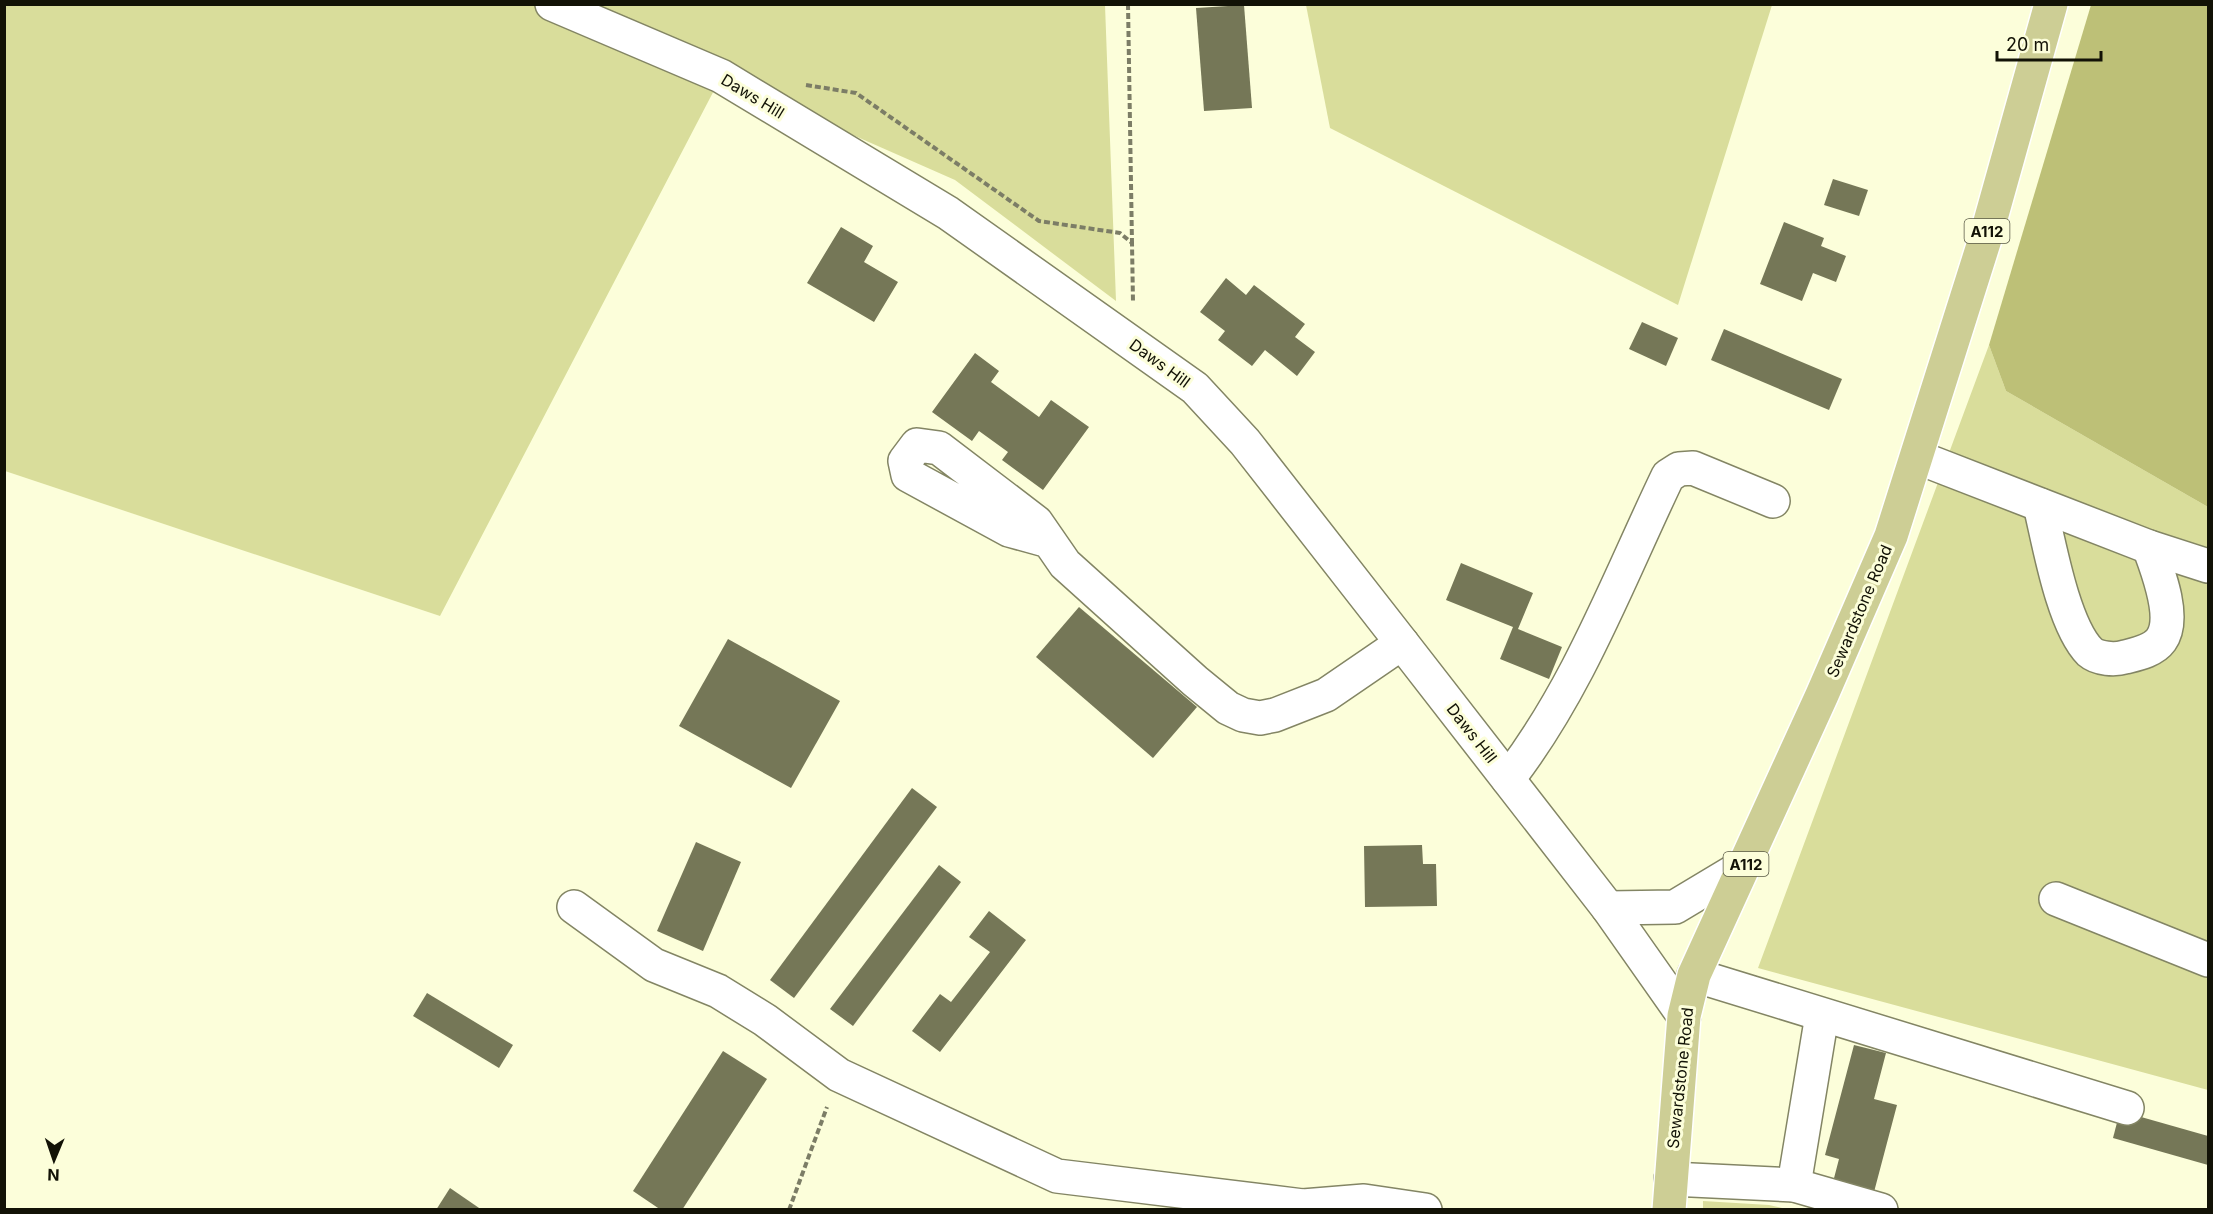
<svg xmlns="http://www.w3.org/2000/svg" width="2213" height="1214" viewBox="0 0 2213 1214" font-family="Inter,sans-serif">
<rect width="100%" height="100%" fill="#fcfeda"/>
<!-- green -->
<g fill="#d9dd9b">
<path d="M5 5H1105L1116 301 955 180 721 77 440 616 5 471Z"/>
<path d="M1306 5H1772L1678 305 1330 128Z"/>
<path d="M1989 345 2006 391 2208 507V1090L1758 968Z"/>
<path d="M1703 1201 1769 1205 1786 1209H1703Z"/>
</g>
<!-- forest -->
<path fill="#bdc077" d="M2091 5H2208V507L2006 391 1989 345Z"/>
<!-- building -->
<g fill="#757757">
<path d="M1244 5 1252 108 1204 111 1196 8Z"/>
<path d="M1833 179 1868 190 1859 216 1824 205Z"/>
<path d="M1784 222 1824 238 1821 246 1846 256 1836 282 1813 273 1802 301 1760 284Z"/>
<path d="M841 227 873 246 864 262 898 282 874 322 807 283Z"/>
<path d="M1226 278 1246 295 1254 285 1305 324 1295 337 1315 352 1297 376 1265 350 1252 366 1218 340 1225 331 1200 312Z"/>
<path d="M1642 322 1678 338 1666 366 1629 349Z"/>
<path d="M1724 329 1842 379 1829 410 1711 360Z"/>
<path d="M975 353 999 371 991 382 1039 417 1051 400 1089 427 1043 490 1002 460 1008 452 979 431 972 441 932 412Z"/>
<path d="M1461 563 1533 593 1518 629 1562 647 1549 679 1500 659 1513 627 1446 600Z"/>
<path d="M1079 607 1197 707 1153 758 1036 657Z"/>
<path d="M728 639 840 701 791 788 679 726Z"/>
<path d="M912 788 937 807 794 998 770 980Z"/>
<path d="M696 842 741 862 703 951 657 931Z"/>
<path d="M1422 845 1423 864H1436L1437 906 1365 907 1364 846Z"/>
<path d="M939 865 961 882 853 1026 830 1009Z"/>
<path d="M989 911 1026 940 940 1052 912 1031 940 994 951 1002 990 952 969 937Z"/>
<path d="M427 993 513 1045 499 1068 413 1016Z"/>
<path d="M1854 1045 1886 1053 1874 1099 1897 1105 1874 1192 1833 1182 1839 1159 1825 1155Z"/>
<path d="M723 1051 767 1079 682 1210H661L633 1191Z"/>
<path d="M2120 1111 2208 1136V1165L2113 1138Z"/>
<path d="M450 1188 482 1210H436Z"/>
</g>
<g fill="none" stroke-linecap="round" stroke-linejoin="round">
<defs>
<g id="minor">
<path d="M552 4 721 76 948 213 1195 388 1245 442 1402 643 1608 908 1684 1016"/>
<path d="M1917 457 2149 547 2208 566"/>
<path d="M2040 505C2049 543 2063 625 2090 652 2098 659 2115 660 2125 657 2137 654 2153 651 2161 640 2177 618 2157 569 2149 547"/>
<path d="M1049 541 1009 530 908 475 905 461 917 445 939 448 1036 522 1065 564 1195 681 1228 708 1243 715 1260 718 1275 715 1326 695 1402 643"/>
<path d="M1508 779C1578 689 1619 578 1668 476L1679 469 1693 468 1773 501"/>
<path d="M2056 899 2208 960"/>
<path d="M574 907 654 965 718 991 765 1020 839 1075 1057 1176 1303 1206 1364 1201 1425 1210"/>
<path d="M1608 908 1675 907 1745 865"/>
<path d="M1694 975 2127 1108"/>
<path d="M1671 1179 1794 1185 1881 1210"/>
<path d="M1794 1185 1822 1015"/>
</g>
<path id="major" d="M1669 1210 1684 1016 1694 975 1822 695 1891 536 1986 236 2051 4"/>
</defs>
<!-- minor casing -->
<use href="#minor" stroke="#838564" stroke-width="36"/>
<!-- major casing -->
<use href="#major" stroke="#fff" stroke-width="36"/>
<!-- path -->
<g stroke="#7c7d66" stroke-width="4" stroke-dasharray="6 3" stroke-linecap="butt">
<path d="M1128 4 1132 243"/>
<path d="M806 85 856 93 1039 221 1120 233 1132 243 1133 302"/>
<path d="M789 1210 827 1107"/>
</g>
<!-- minor -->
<use href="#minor" stroke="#fff" stroke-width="33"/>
<!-- major -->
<use href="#major" stroke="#cdce95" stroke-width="33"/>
</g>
<g text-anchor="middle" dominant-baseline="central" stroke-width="6" stroke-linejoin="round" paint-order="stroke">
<!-- shield labels -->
<g fill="#fcfeda" stroke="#585946" stroke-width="1.5">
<rect x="1964.5" y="219" width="45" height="24" rx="4.5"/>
<rect x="1723.5" y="852" width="45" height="24" rx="4.5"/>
</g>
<g font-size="15" font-weight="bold" fill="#121206">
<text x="1987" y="231">A112</text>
<text x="1746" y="864">A112</text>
</g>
<!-- street labels -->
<g font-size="16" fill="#121206" stroke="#fcfeda">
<text transform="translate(753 96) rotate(31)">Daws Hill</text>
<text transform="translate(1160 363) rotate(36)">Daws Hill</text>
<text transform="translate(1859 611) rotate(-67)">Sewardstone Road</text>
<text transform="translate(1472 733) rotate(52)">Daws Hill</text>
<text transform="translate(1680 1078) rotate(-84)">Sewardstone Road</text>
</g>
</g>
<!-- border -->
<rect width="2213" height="1214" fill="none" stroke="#121206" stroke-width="12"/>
<!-- north arrow -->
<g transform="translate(54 1160) rotate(182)" stroke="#fcfeda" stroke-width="4.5" paint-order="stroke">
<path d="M0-4.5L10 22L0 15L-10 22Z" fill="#121206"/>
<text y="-9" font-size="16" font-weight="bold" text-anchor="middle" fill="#121206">N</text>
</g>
<!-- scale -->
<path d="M1997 51v9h104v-9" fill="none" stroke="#121206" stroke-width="3"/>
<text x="2006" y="51" font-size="18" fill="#121206" stroke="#fcfeda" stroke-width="4.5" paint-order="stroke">20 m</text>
</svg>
